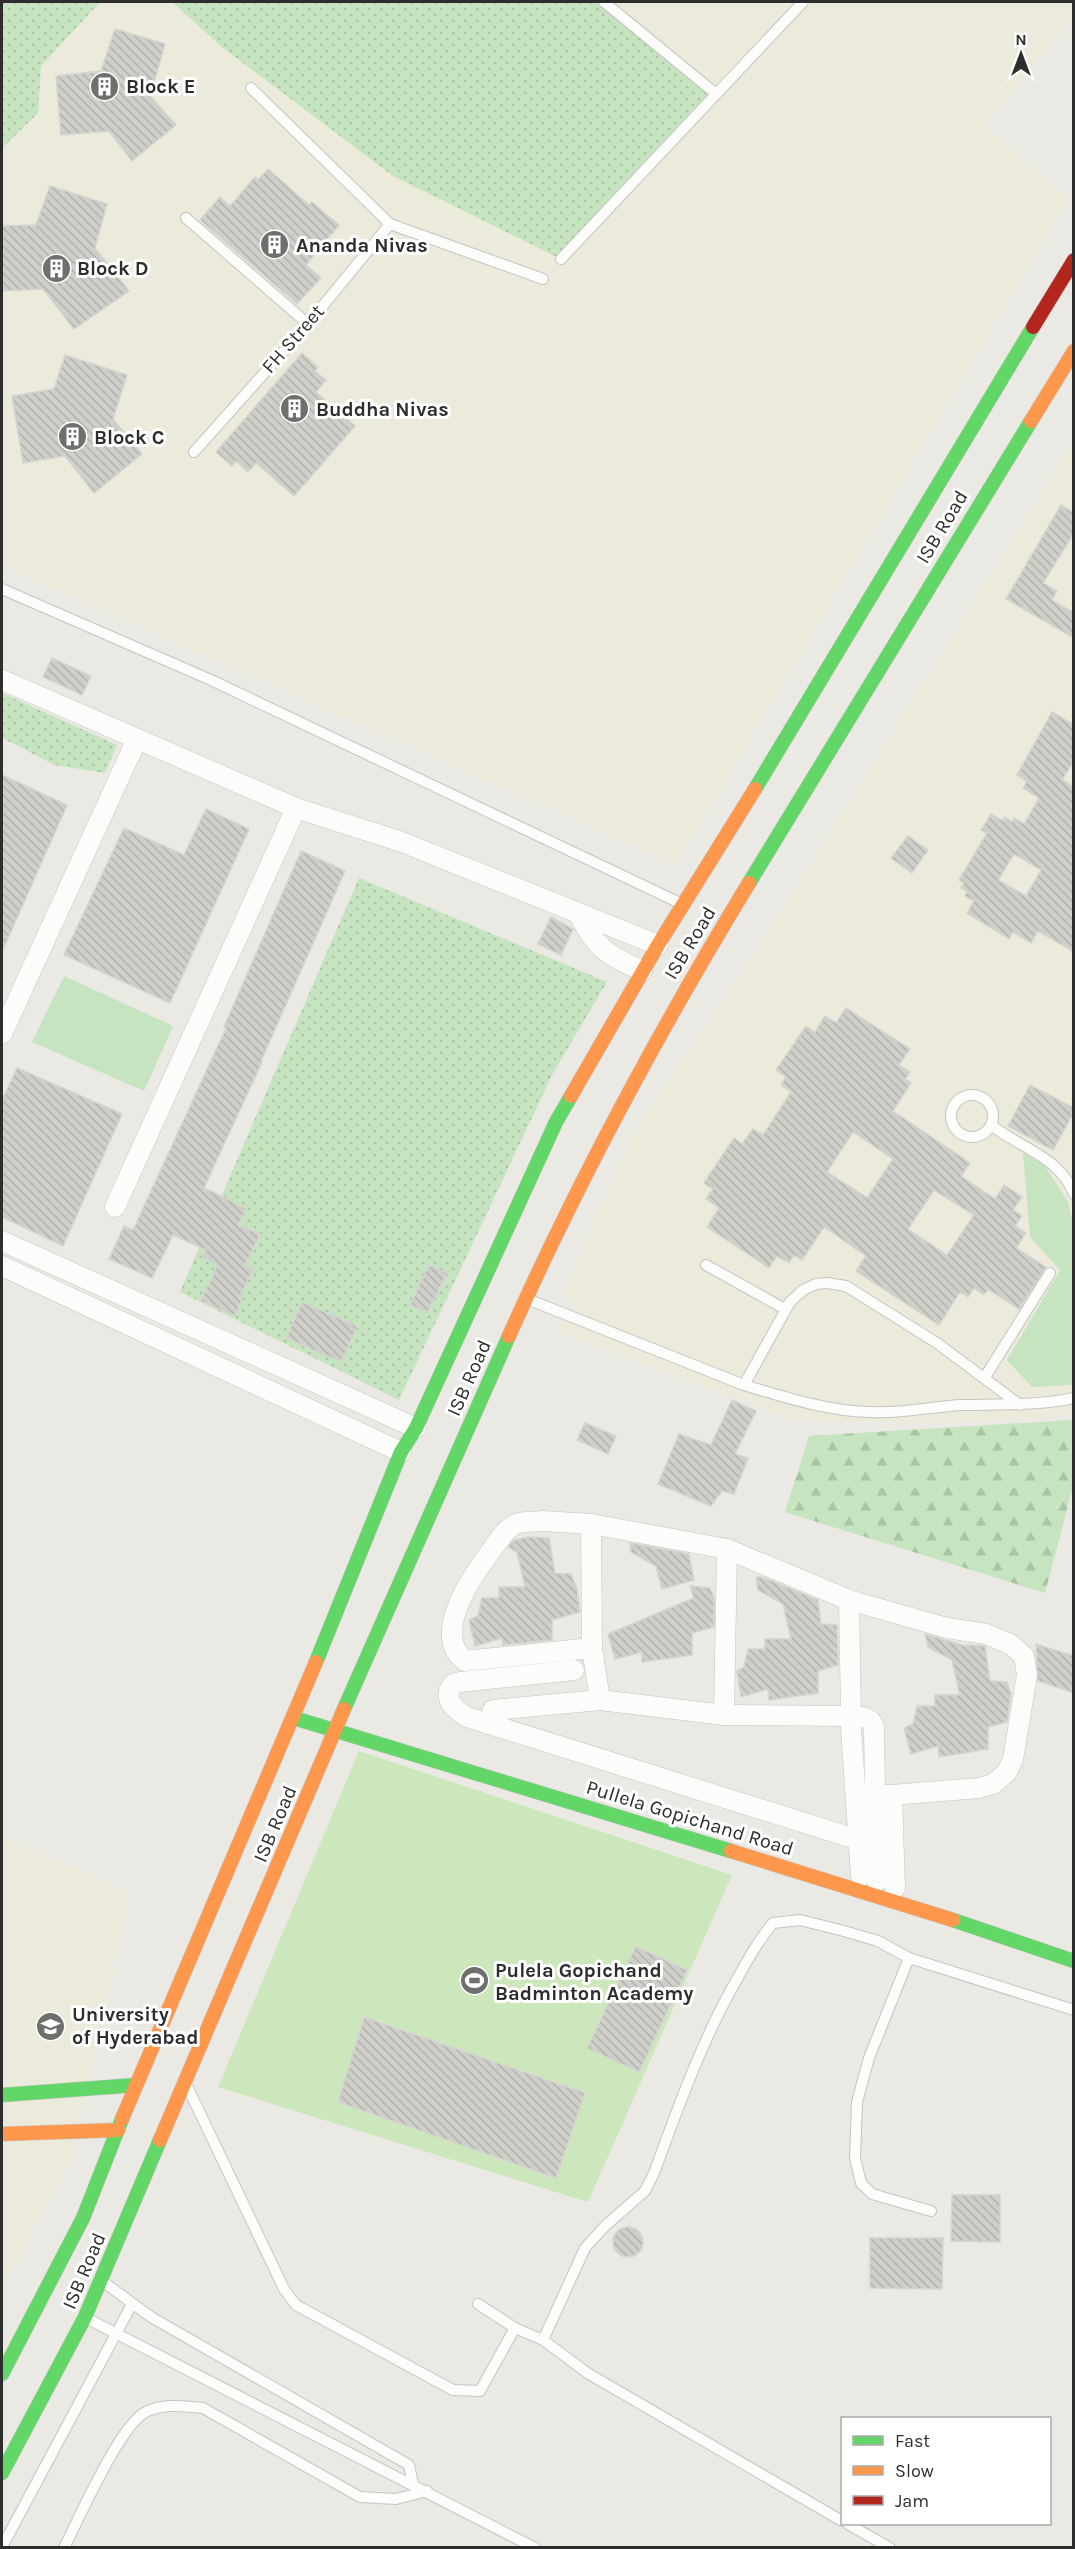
<svg xmlns="http://www.w3.org/2000/svg" width="1075" height="2549" viewBox="0 0 1075 2549" font-family="Karla,sans-serif">
<defs>
<pattern id="grass-dots" width="8" height="8" patternUnits="userSpaceOnUse" patternTransform="scale(1.5)"><rect width="8" height="8" fill="#c5e4bf"/><path d="M2 2h.1M6 6h.1" fill="none" stroke="#aac4a4" stroke-width="1.8" stroke-linecap="round"/></pattern>
<pattern id="forest-firs" width="22" height="20" patternUnits="userSpaceOnUse" patternTransform="scale(1.5)"><rect width="22" height="20" fill="#c5e4bf"/><path d="M5 1l3.5 6h-7zM16 11l3.5 6h-7z" fill="#aac4a4"/></pattern>
<pattern id="building-back-hatch" width="6" height="6" patternUnits="userSpaceOnUse" patternTransform="scale(1.5)"><rect width="6" height="6" fill="#cfcfca"/><path d="M-1 5l2 2M0 0l6 6M5-1l2 2" fill="none" stroke="#b2b2ae"/></pattern>
</defs>
<rect width="100%" height="100%" fill="#eae9e4"/>
<!-- education -->
<g fill="#eceada">
<path d="M2 2H1073V16L984 126 1068 199 676 864 2 565Z"/>
<path d="M1073 442V1415L939 1423 793 1420 551 1329 577 1309 565 1290 628 1144 802 878Z"/>
<path d="M2 1837 130 1893 72 2158 2 2288Z"/>
</g>
<!-- grass -->
<g fill="url(#grass-dots)">
<path d="M2 2H100L41 66 38 113 2 148Z"/>
<path d="M172 2H604L715 93 561 259 393 176 222 47Z"/>
<path d="M2 693 117 745 105 773 55 765 2 738Z"/>
<path d="M359 878 607 982 552 1075 399 1400 180 1292Z"/>
</g>
<!-- forest -->
<path fill="url(#forest-firs)" d="M1073 1420V1487L1045 1593 785 1512 809 1436Z"/>
<!-- park -->
<g fill="#c5e4bf">
<path d="M64 976 173 1026 144 1091 32 1042Z"/>
<path d="M1023 1153 1044 1165 1068 1202 1073 1224V1385L1032 1387 1007 1360 1060 1270 1030 1237Z"/>
</g>
<!-- pitch -->
<path fill="#cde7bd" d="M359 1751 732 1875 588 2202 218 2087Z"/>
<!-- building -->
<g fill="url(#building-back-hatch)" stroke="#d5d4d0" stroke-width="1.5" fill-rule="evenodd">
<path d="M115 29 165 44 150 96 176 125 132 161 109 131 61 135 56 76 101 71Z"/>
<path d="M268 169 309 205 312 202 339 225 306 265 321 278 297 304 200 220 220 197 230 206 255 177 258 180Z"/>
<path d="M50 186 107 204 95 248 129 291 74 329 43 289 2 291V226L36 225Z"/>
<path d="M302 353 318 367 315 371 326 380 316 392 355 426 294 496 256 463 248 472 236 461 232 466 216 452Z"/>
<path d="M65 355 127 375 113 419 142 454 94 493 65 456 23 463 12 396 54 389Z"/>
<path d="M1061 505 1074 513V533L1043 583 1057 591 1052 600 1074 613V638L1006 599Z"/>
<path d="M52 658 91 676 82 695 43 677Z"/>
<path d="M1052 712 1074 725V761L1062 780 1074 787V952L1038 931 1031 943 1013 932 1009 939 967 913 974 901 965 896 967 891 961 888 964 883 959 880 987 833 981 830 991 814 1003 821 1005 817 1012 822 1014 818 1024 824 1039 798 1023 788 1027 781 1017 775ZM1014 854 1041 870 1026 896 998 880Z"/>
<path d="M2 775 67 805 2 952Z"/>
<path d="M206 809 249 829 170 1003 64 955 124 828 184 855Z"/>
<path d="M908 836 928 850 912 873 891 858Z"/>
<path d="M301 851 345 871 261 1061 262 1062 204 1188 246 1208 238 1225 260 1234 245 1265 253 1269 239 1299 242 1300 235 1316 201 1301 218 1264 202 1257 206 1250 173 1235 152 1278 109 1259 124 1226 133 1230 226 1028 224 1027Z"/>
<path d="M551 917 573 929 561 955 538 944Z"/>
<path d="M846 1008 910 1049 899 1065 910 1072 905 1079 911 1083 893 1111 970 1163 961 1176 995 1199 1004 1185 1022 1197 1013 1210 1022 1216 1015 1226 1026 1233 1016 1248 1046 1267 1019 1309 988 1289 984 1295 974 1288 968 1297 960 1292 939 1325 856 1271 866 1256 824 1227 802 1260 794 1255 789 1263 777 1256 769 1268 707 1227 719 1208 706 1199 713 1189 704 1183 734 1138 742 1144 753 1129 763 1135 791 1092 781 1085 786 1077 776 1070 806 1026 815 1032 825 1016 836 1023ZM853 1132 893 1159 867 1198 827 1172ZM934 1190 974 1215 947 1255 908 1229Z"/>
<path d="M17 1068 122 1114 63 1246 2 1217V1096H4Z"/>
<path d="M1030 1085 1074 1108V1112L1053 1150 1008 1126Z"/>
<path d="M429 1265 447 1273 427 1313 410 1305Z"/>
<path d="M302 1302 357 1326 341 1362 286 1338Z"/>
<path d="M732 1400 756 1411 735 1454 748 1458 734 1494 722 1491 711 1506 658 1484 679 1434 711 1445Z"/>
<path d="M585 1423 616 1436 608 1454 577 1440Z"/>
<path d="M527 1537 549 1538 555 1573 571 1574 577 1589 580 1612 552 1620V1640L503 1645 502 1638 475 1646 469 1620 478 1616 482 1598H499V1587H525L517 1552 508 1547 513 1541Z"/>
<path d="M630 1543 689 1554 694 1580 662 1589 656 1566 631 1552Z"/>
<path d="M756 1577H762L818 1600 821 1624 837 1625 838 1665 818 1671V1693L769 1700 768 1689 741 1697 737 1671 744 1667 748 1649H765V1639H791L783 1604 758 1590Z"/>
<path d="M690 1586 710 1588 714 1597V1627L692 1633V1655L642 1662V1652L615 1659 608 1634 694 1598Z"/>
<path d="M925 1634 962 1645 985 1646 990 1681 1007 1682 1011 1695 1007 1722 988 1727V1749L939 1757 938 1746 911 1754 904 1728 913 1724 917 1706H935V1695H960L952 1660 928 1647Z"/>
<path d="M1036 1644 1074 1656V1693L1038 1681Z"/>
<path d="M636 1946 687 1970 639 2072 587 2048Z"/>
<path d="M364 2017 585 2093 556 2178 338 2102Z"/>
<path d="M952 2195H1000V2242L951 2241Z"/>
<circle cx="628" cy="2242" r="15"/>
<path d="M870 2238H943L942 2289 870 2288Z"/>
</g>
<g fill="none" stroke-linecap="round" stroke-linejoin="round">
<defs>
<g id="lane">
<path d="M604 2 715 93"/>
<path d="M251 88 390 224 543 279"/>
<path d="M186 218 308 324"/>
<path d="M561 259 803 2"/>
<path d="M194 452 308 324 390 224"/>
<path d="M2 589 211 680 682 904"/>
<circle cx="972" cy="1116" r="21"/>
<path d="M991 1125C1020 1148 1060 1157 1074 1194"/>
<path d="M706 1265 785 1309"/>
<path d="M527 1299 744 1385C784 1397 828 1411 869 1412 899 1414 930 1407 960 1405 999 1404 1036 1406 1074 1398"/>
<path d="M985 1377 1050 1273"/>
<path d="M744 1385 790 1302 803 1290 816 1284 827 1283 846 1286 937 1343 1020 1405"/>
<path d="M909 1958 869 2058 857 2102 855 2158 861 2183 872 2194 931 2211"/>
<path d="M187 2086 284 2289 296 2305 453 2390 480 2391 515 2328"/>
<path d="M102 2281 151 2317 409 2465 413 2484"/>
<path d="M478 2304 515 2328 543 2340"/>
<path d="M86 2318 535 2548"/>
<path d="M842 2521 589 2374 543 2340 585 2248 605 2226 645 2191 654 2173C678 2108 701 2042 736 1981 747 1961 758 1941 773 1923L800 1920 844 1931 878 1941 909 1958 1074 2010"/>
<path d="M848 2524 890 2548"/>
<path d="M2 2547 132 2304"/>
<path d="M64 2548C79 2518 119 2428 144 2413 162 2403 183 2406 203 2408L360 2497 396 2499 427 2491"/>
</g>
<g id="street">
<path d="M2 680 296 808 402 842 658 945"/>
<path d="M578 913C596 949 606 954 642 971"/>
<path d="M2 1034 137 739"/>
<path d="M115 1207 296 808"/>
<path d="M2 1241 416 1428"/>
<path d="M2 1266 401 1452"/>
<path d="M543 1521 591 1524 592 1648 465 1661C431 1634 472 1576 491 1551 498 1541 505 1529 516 1524 523 1521 535 1522 543 1521Z"/>
<path d="M591 1524 727 1549 849 1600 947 1628 986 1634 1010 1644 1024 1656 1027 1675 1013 1759 1007 1772 993 1784 979 1788 892 1795 895 1888"/>
<path d="M592 1648 600 1700 724 1715 727 1549"/>
<path d="M574 1670 460 1682 453 1684C442 1699 454 1709 467 1717L859 1840"/>
<path d="M724 1715 851 1716 849 1600"/>
<path d="M851 1716C861 1717 871 1716 874 1727L875 1795 856 1796"/>
<path d="M488 1724 493 1710 600 1700"/>
<path d="M851 1728 861 1876"/>
<path d="M877 1881 875 1795H888"/>
</g>
<g id="fast">
<path d="M755 789 1033 327"/>
<path d="M749 883 1031 421"/>
<path d="M316 1662 401 1452 416 1428 556 1122 571 1096"/>
<path d="M344 1709 509 1336"/>
<path d="M294 1718 731 1851"/>
<path d="M953 1920 1074 1961"/>
<path d="M2 2095 136 2085"/>
<path d="M2 2374 83 2218 122 2119"/>
<path d="M2 2473 85 2317 160 2140"/>
</g>
<g id="slow">
<path d="M1031 421 1074 351"/>
<path d="M571 1096 658 945 755 789"/>
<path d="M509 1336C580 1177 659 1031 749 883"/>
<path d="M731 1851 953 1920"/>
<path d="M122 2119 316 1662"/>
<path d="M2 2134 118 2130"/>
<path d="M160 2140 344 1709"/>
</g>
<path id="jam" d="M1033 327 1074 260"/>
</defs>
<!-- lane casing -->
<use href="#lane" stroke="#c4c4c3" stroke-width="12"/>
<!-- street casing -->
<use href="#street" stroke="#c4c4c3" stroke-width="21"/>
<!-- fast casing -->
<use href="#fast" stroke="#c4c4c3" stroke-width="15"/>
<!-- slow casing -->
<use href="#slow" stroke="#c4c4c3" stroke-width="15"/>
<!-- jam casing -->
<use href="#jam" stroke="#c4c4c3" stroke-width="15"/>
<!-- lane -->
<use href="#lane" stroke="#fcfcfb" stroke-width="10"/>
<!-- street -->
<use href="#street" stroke="#fcfcfb" stroke-width="20"/>
<!-- fast -->
<use href="#fast" stroke="#63d668" stroke-width="14"/>
<!-- slow -->
<use href="#slow" stroke="#ff974d" stroke-width="14"/>
<!-- jam -->
<use href="#jam" stroke="#b3261e" stroke-width="14"/>
</g>
<!-- icons -->
<defs>
<symbol id="building-disc" viewBox="-11 -11 22 22"><circle r="9.5" fill="#6f6f6d" stroke="#fff"/><path d="M-4-6H4V6H1V3H-1V6H-4ZM-2.5-4.3h1.7v1.8h-1.7ZM.8-4.3h1.7v1.8H.8ZM-2.5-1h1.7V.8h-1.7ZM.8-1h1.7V.8H.8Z" fill="#fff"/></symbol>
<symbol id="stadium-disc" viewBox="-11 -11 22 22"><circle r="9.5" fill="#6f6f6d" stroke="#fff"/><path d="M0-5a6.5 5 0 1 0 0 10a6.5 5 0 1 0 0-10ZM-3.5-1.8h7v3.6h-7Z" fill="#fff"/></symbol>
<symbol id="university-disc" viewBox="-11 -11 22 22"><circle r="9.5" fill="#6f6f6d" stroke="#fff"/><path d="M0-5L7-2L0 1L-7-2ZM-4 1L0 2.5L4 1V4Q0 6-4 4Z" fill="#fff"/></symbol>
</defs>
<g fill-rule="evenodd">
<use href="#building-disc" x="88" y="70" width="33" height="33"/>
<use href="#building-disc" x="258" y="228" width="33" height="33"/>
<use href="#building-disc" x="40" y="252" width="33" height="33"/>
<use href="#building-disc" x="278" y="392" width="33" height="33"/>
<use href="#building-disc" x="56" y="420" width="33" height="33"/>
<use href="#stadium-disc" x="458" y="1964" width="33" height="33"/>
<use href="#university-disc" x="34" y="2010" width="33" height="33"/>
</g>
<g text-anchor="middle" dominant-baseline="central" stroke-width="6" stroke-linejoin="round" paint-order="stroke">
<!-- poi labels -->
<g font-size="20" font-weight="bold" fill="#2d2d2d" stroke="#fff" text-anchor="start">
<text x="126" y="86">Block E</text>
<text x="296" y="245">Ananda Nivas</text>
<text x="77" y="268">Block D</text>
<text x="316" y="409">Buddha Nivas</text>
<text x="94" y="437">Block C</text>
<text x="495" y="1970">Pulela Gopichand<tspan x="495" dy="23">Badminton Academy</tspan></text>
<text x="72" y="2014">University<tspan x="72" dy="23">of Hyderabad</tspan></text>
</g>
<!-- street labels -->
<g font-size="20" fill="#2d2d2d" stroke="#fff">
<text transform="translate(293 339) rotate(-49)">FH Street</text>
<text transform="translate(942 527) rotate(-59)">ISB Road</text>
<text transform="translate(690 943) rotate(-59)">ISB Road</text>
<text transform="translate(469 1378) rotate(-66)">ISB Road</text>
<text transform="translate(690 1818) rotate(17)">Pullela Gopichand Road</text>
<text transform="translate(275 1824) rotate(-67)">ISB Road</text>
<text transform="translate(84 2271) rotate(-67)">ISB Road</text>
</g>
</g>
<!-- border -->
<rect width="1075" height="2549" fill="none" stroke="#2d2d2d" stroke-width="6"/>
<!-- legend -->
<rect x="841" y="2417" width="210" height="108" fill="#ffffff" stroke="#ababab" stroke-width="1.5"/>
<rect x="853" y="2436" width="30" height="9" fill="#63d668" stroke="#ababab" stroke-width="1.5"/>
<text x="895" y="2447" font-size="18" fill="#2d2d2d">Fast</text>
<rect x="853" y="2466" width="30" height="9" fill="#ff974d" stroke="#ababab" stroke-width="1.5"/>
<text x="895" y="2477" font-size="18" fill="#2d2d2d">Slow</text>
<rect x="853" y="2496" width="30" height="9" fill="#b3261e" stroke="#ababab" stroke-width="1.5"/>
<text x="895" y="2507" font-size="18" fill="#2d2d2d">Jam</text>
<!-- north arrow -->
<g transform="translate(1021 54)" stroke="#ffffff" stroke-width="4.5" paint-order="stroke">
<path d="M0-4.5L10 22L0 15L-10 22Z" fill="#2d2d2d"/>
<text y="-9" font-size="16" font-weight="bold" text-anchor="middle" fill="#2d2d2d">N</text>
</g>
</svg>
